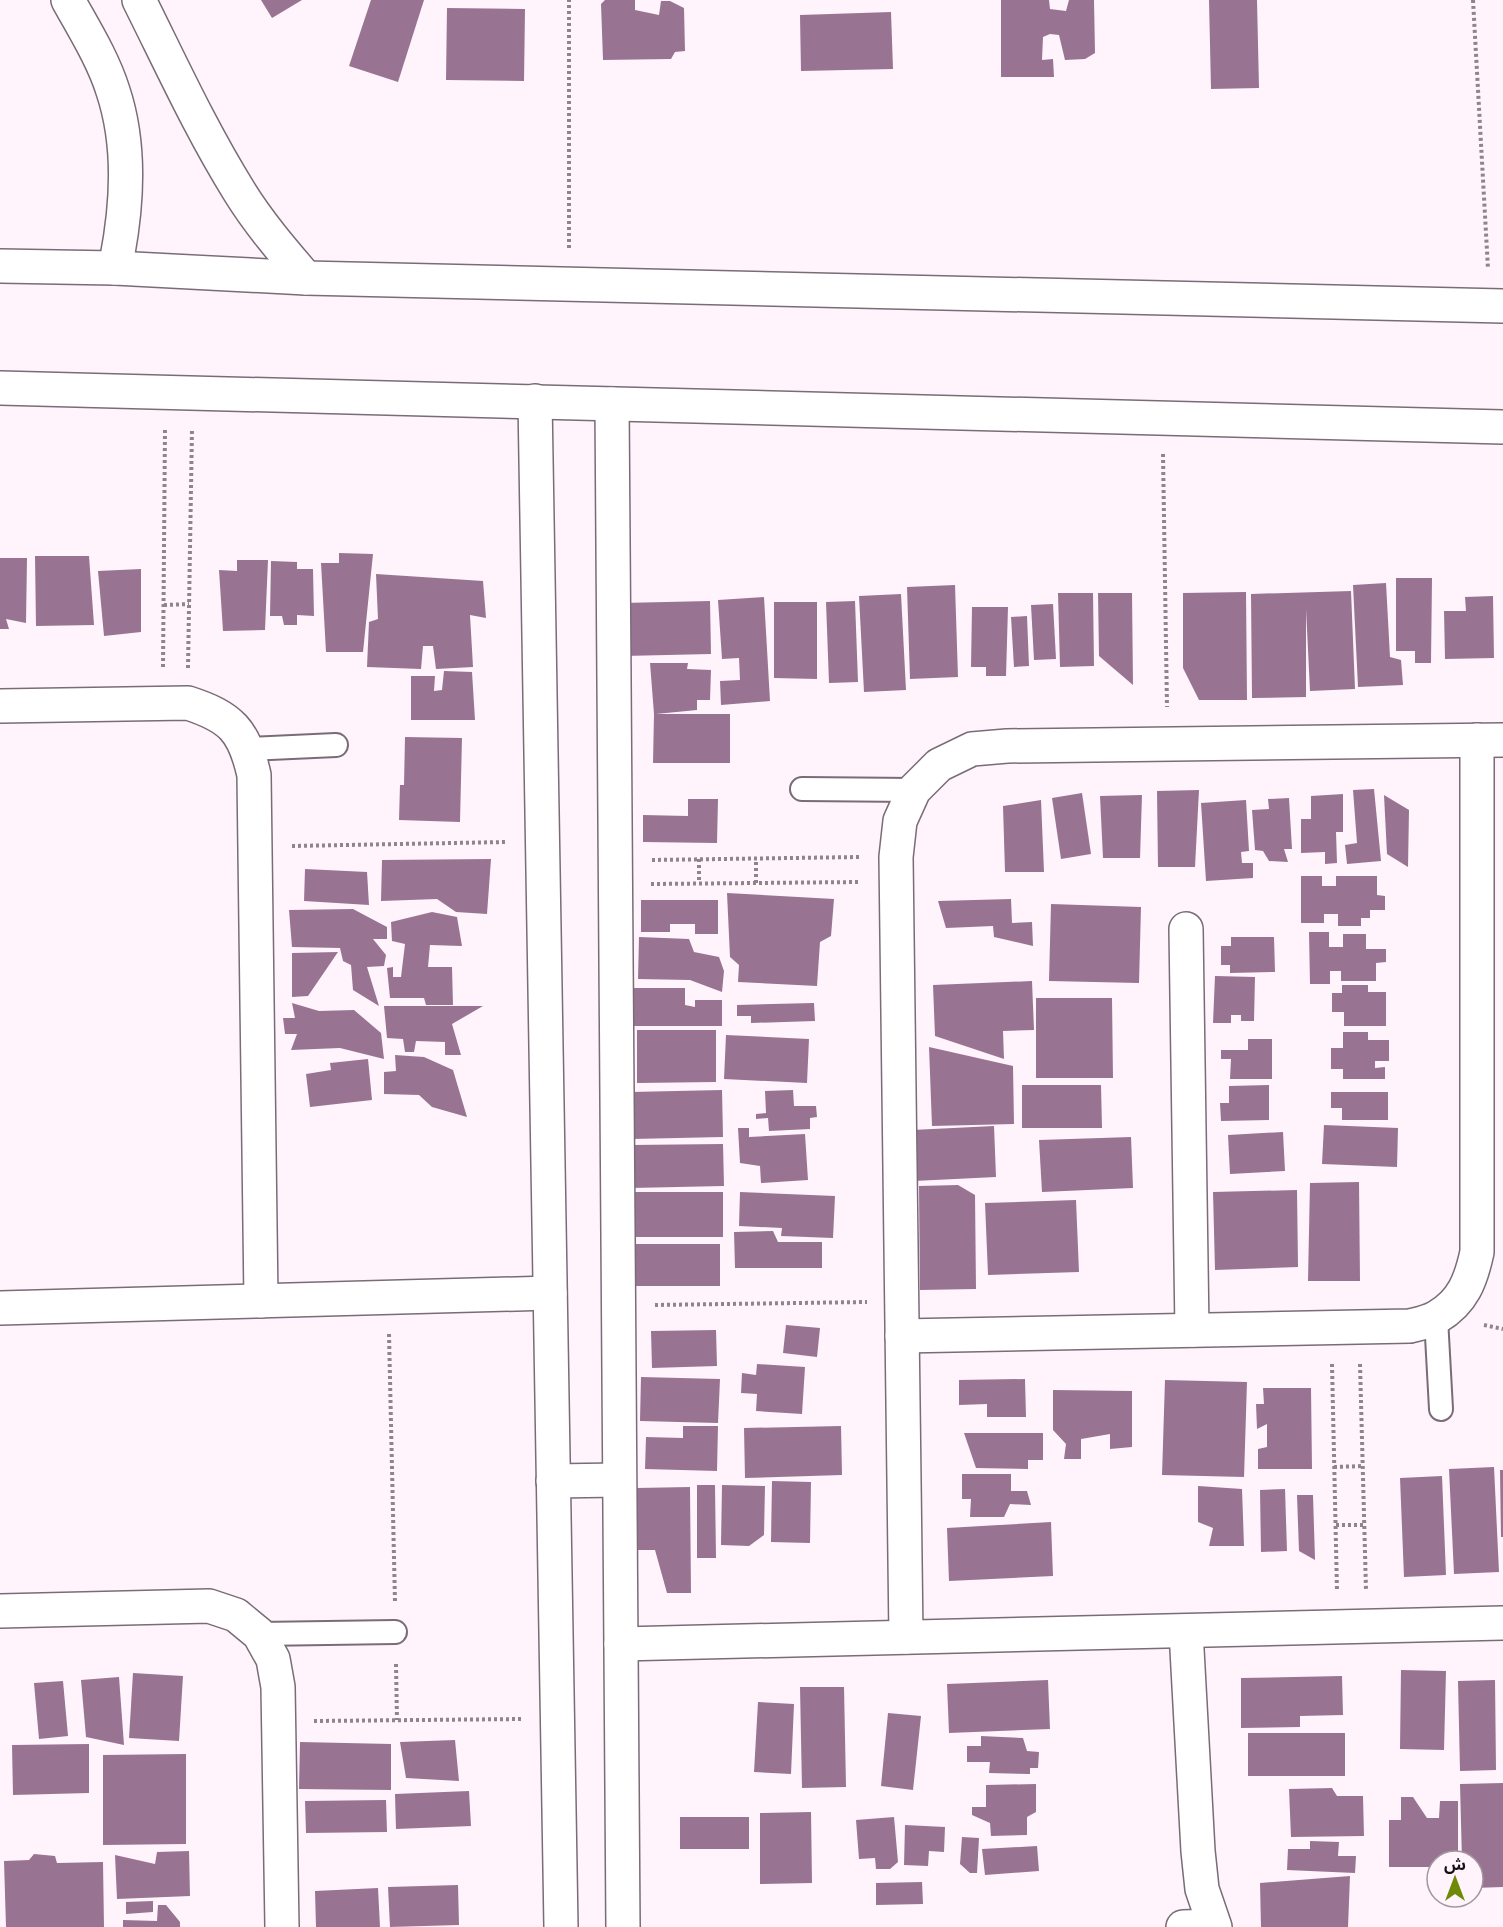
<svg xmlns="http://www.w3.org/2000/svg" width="1503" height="1927" viewBox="0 0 1503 1927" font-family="Lato,'Noto Sans Arabic',sans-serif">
<rect width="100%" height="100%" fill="#fff3fc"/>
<!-- building -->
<g fill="#997492">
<path d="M261 0H302L272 18Z"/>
<path d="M371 0H424L398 82 349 66Z"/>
<path d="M605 0H635V10L659 15 661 1H670L684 8 685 51 675 52 671 59 603 60 601 4Z"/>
<path d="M1001 0H1049L1050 9 1066 11 1069 0H1094L1095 53 1085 59 1065 60 1059 35 1050 34 1043 37 1042 60 1053 59 1054 77H1001Z"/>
<path d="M1209 0H1257L1259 88 1211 89Z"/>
<path d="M447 8 525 9 524 81 446 80Z"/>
<path d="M891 12 893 69 801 71 800 15Z"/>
<path d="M339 553 373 554 363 652H326L321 563H339Z"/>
<path d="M35 556H89L94 625 36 626Z"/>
<path d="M0 558H27L26 623 6 619 9 629H0Z"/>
<path d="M237 560H268L265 630 223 631 219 570 237 571Z"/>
<path d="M271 561 297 562V569H313L314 616 297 615V625H284L282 616H270Z"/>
<path d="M141 569V632L104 636 98 571Z"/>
<path d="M376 574 483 581 486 618 470 615 473 667 436 669 433 646H423L421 669 367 667 369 622 378 619Z"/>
<path d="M1396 578H1432L1431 663H1415V651H1396Z"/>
<path d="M1386 583 1390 657 1401 660 1403 685 1358 687 1353 585Z"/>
<path d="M955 585 958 677 910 679 907 587Z"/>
<path d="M1351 591 1355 689 1310 691 1306 609V697L1252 698 1251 594Z"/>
<path d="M1246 592 1247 700H1199L1183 668V593Z"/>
<path d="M1058 593H1093L1094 666 1060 667Z"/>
<path d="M1098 593H1132L1133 685 1099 656Z"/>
<path d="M901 594 906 690 864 692 859 596Z"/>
<path d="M1493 596 1494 658 1445 659 1444 611H1466L1465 597Z"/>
<path d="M764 597 770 701 721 705 720 681 740 680 739 658 722 659 718 600Z"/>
<path d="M710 601 711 654 623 656 622 603Z"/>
<path d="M855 601 858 682 829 683 826 602Z"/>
<path d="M774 602H817V679L774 678Z"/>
<path d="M1053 604 1056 659 1034 660 1031 605Z"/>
<path d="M972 607H1008L1006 676H986V667H971Z"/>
<path d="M1027 616 1029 666 1014 667 1011 617Z"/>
<path d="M650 663H688L687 669 711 670 710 700H697V710L656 714H730V763H653L654 714Z"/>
<path d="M444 671 472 672 475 720H411V676H435L434 691 442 690Z"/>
<path d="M405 737 462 738 460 822 399 820 400 785H404Z"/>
<path d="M1374 789 1381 861 1347 864 1345 845 1357 843 1353 790Z"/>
<path d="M1199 790 1195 867H1158L1157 791Z"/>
<path d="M1082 793 1091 854 1061 859 1052 798Z"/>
<path d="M1343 794V832H1336L1337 863 1325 864V852L1301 853V819H1311V796Z"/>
<path d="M1142 795 1140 858H1103L1100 796Z"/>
<path d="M1384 795 1409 810 1408 867 1387 854Z"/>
<path d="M1289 798 1292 849H1284L1288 862 1269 861 1263 851 1255 850 1252 810 1269 809 1268 799Z"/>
<path d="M688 799H718L717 843 643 842V815L688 816Z"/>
<path d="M1041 800 1044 872H1005L1003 806Z"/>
<path d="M1246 800 1249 851 1241 852 1242 863H1253V878L1206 881 1201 803Z"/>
<path d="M491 859 487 914 456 912 437 899 381 901 382 860Z"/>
<path d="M305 869 367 872 369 905 304 901Z"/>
<path d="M1301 876H1322V886H1336V876H1377V895L1385 896V910H1370V918H1361V926H1338V914H1324V923H1301Z"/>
<path d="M727 893 834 899 831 936 820 942 817 986 738 982 739 965 730 957Z"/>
<path d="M1011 899 1012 923 1032 922 1033 946 994 937 993 926 946 928 938 901Z"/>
<path d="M641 900H718V934H695V924H670V932H641Z"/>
<path d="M1051 904 1141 907 1139 983 1049 981Z"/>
<path d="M353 909 387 927V939H373L386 955 384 966 367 967 379 1006 353 990 351 965 343 961 340 948 292 947 289 910Z"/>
<path d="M432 912 457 917 462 946 430 945 428 967H452L453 1005H426L424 998H390L387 968 393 967V977H401L405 944 392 941 391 922Z"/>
<path d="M1309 932H1329V947H1343V934H1366V949H1386V962L1376 963V981H1341V971H1330V984H1310Z"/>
<path d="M639 937 689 939 694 952 719 957 724 971 722 992 690 980 638 979Z"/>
<path d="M1231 937H1274L1275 972 1230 973V965H1221V946H1231Z"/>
<path d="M338 952 308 996 292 997V953Z"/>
<path d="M1215 976 1255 977 1254 1021H1241V1015H1231V1023H1213Z"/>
<path d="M1032 981 1034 1030 1003 1031 1004 1059 935 1036 933 985Z"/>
<path d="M1342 985H1368V992H1386V1026H1344V1012H1332V993H1342Z"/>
<path d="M633 988H685V1005L695 1007V1000H722V1026H633Z"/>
<path d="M1036 998H1112L1113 1078H1036Z"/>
<path d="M292 1003 319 1011 354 1010 381 1033 384 1059 340 1048 291 1050 297 1034H285L283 1018H295Z"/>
<path d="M814 1003 815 1021 751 1023V1016H737V1005Z"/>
<path d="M384 1006H483L452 1024 461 1055H445V1042L416 1041 414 1052H405L403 1039 387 1038Z"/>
<path d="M637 1030H716V1082L637 1083Z"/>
<path d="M1343 1032H1368V1040H1389V1061H1375V1068L1385 1067V1079H1343V1069H1331V1048H1343Z"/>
<path d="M726 1035 809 1039 807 1083 724 1079Z"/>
<path d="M1248 1039H1272V1079H1230L1231 1059H1221V1050H1248Z"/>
<path d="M929 1047 1013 1066 1014 1124 932 1126Z"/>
<path d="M395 1055 424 1057 453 1070 467 1117 432 1107 419 1095 384 1094V1072L396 1071Z"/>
<path d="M368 1059 372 1100 310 1107 306 1074 331 1070 330 1063Z"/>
<path d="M1022 1085H1101L1102 1128H1022Z"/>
<path d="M1269 1085V1120L1221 1121 1220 1103H1229V1086Z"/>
<path d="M722 1090 723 1137 632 1139 631 1092Z"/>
<path d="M793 1090 794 1106H816L817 1117 810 1118V1129L769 1131 768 1118 756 1119V1114L766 1113 765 1091Z"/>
<path d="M1331 1092H1388V1120H1342V1108H1331Z"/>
<path d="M1324 1125 1398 1128 1397 1167 1322 1164Z"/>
<path d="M994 1126 996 1177 914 1181 912 1130Z"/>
<path d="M738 1128H749V1137L805 1134 808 1180 761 1183 760 1166 740 1163Z"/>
<path d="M1283 1132 1285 1171 1230 1174 1228 1135Z"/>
<path d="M1131 1137 1133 1188 1042 1192 1039 1140Z"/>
<path d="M723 1144 724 1186 631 1188V1145Z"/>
<path d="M1359 1182 1360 1281H1308L1310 1183Z"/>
<path d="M958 1185 975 1195 976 1289 920 1290 919 1186Z"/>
<path d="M1297 1190 1298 1267 1215 1270 1213 1192Z"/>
<path d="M631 1192H723V1237H632Z"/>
<path d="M740 1192 835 1196 833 1238 781 1236 782 1228 739 1226Z"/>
<path d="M1076 1200 1079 1272 988 1275 985 1203Z"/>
<path d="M773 1231 778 1242H822V1268H735L734 1232Z"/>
<path d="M631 1244H720V1286H632Z"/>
<path d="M786 1325 820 1328 817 1357 783 1353Z"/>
<path d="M716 1330 717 1366 652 1368 651 1331Z"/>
<path d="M757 1364 805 1367 802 1414 756 1411 757 1394 741 1393 742 1373 756 1375Z"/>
<path d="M641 1377 720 1379 718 1423 640 1421Z"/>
<path d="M1025 1379 1026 1417H987V1404L959 1405V1380Z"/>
<path d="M1165 1380 1247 1382 1244 1477 1162 1475Z"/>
<path d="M1263 1388H1311L1312 1469H1258V1449L1267 1447V1424L1257 1429 1256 1404H1264Z"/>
<path d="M1053 1390 1132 1391V1447L1110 1449V1434L1081 1439V1459H1064L1066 1444 1053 1430Z"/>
<path d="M683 1426H718L717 1471 645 1469 646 1437 683 1438Z"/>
<path d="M841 1426 842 1475 745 1478 744 1428Z"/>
<path d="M964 1433H1043V1460H1028V1469L976 1468Z"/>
<path d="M1494 1467 1499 1572 1454 1574 1449 1469Z"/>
<path d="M1500 1470H1503V1537H1501Z"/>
<path d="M962 1474H1011V1491H1027L1031 1505 1010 1504 1004 1517H970L971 1499H962Z"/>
<path d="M1442 1476 1446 1575 1404 1577 1400 1478Z"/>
<path d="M772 1481 811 1482 810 1543 771 1542Z"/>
<path d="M697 1485H715L716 1558H697Z"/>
<path d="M722 1485 765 1486 764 1535 749 1546 721 1545Z"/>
<path d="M1198 1486 1242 1489 1244 1546H1209L1213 1528 1198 1522Z"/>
<path d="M690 1487 691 1593H667L655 1550H637L636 1488Z"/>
<path d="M1285 1489 1287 1551 1261 1552 1260 1490Z"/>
<path d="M1297 1495H1313L1315 1560 1299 1551Z"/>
<path d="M1051 1522 1053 1576 949 1581 947 1528Z"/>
<path d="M1401 1670 1446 1671 1444 1750 1400 1749Z"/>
<path d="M133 1673 183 1676 179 1741 129 1738Z"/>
<path d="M1342 1676 1343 1715 1300 1716V1727L1241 1728V1678Z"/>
<path d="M119 1677 124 1745 86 1737 81 1680Z"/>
<path d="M1048 1680 1050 1729 949 1733 947 1684Z"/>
<path d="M1495 1680 1496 1770 1460 1771 1458 1681Z"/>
<path d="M63 1681 68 1736 39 1739 34 1683Z"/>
<path d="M800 1687H844L846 1787 802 1788Z"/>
<path d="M758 1702 794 1704 791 1774 754 1772Z"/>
<path d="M888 1713 921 1716 913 1790 881 1786Z"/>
<rect x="1248" y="1733" width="97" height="43"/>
<path d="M981 1736 1023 1738 1027 1751 1039 1752 1038 1768H1030V1774L989 1773 990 1762H967V1746H981Z"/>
<path d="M455 1740 459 1781 406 1778 400 1742Z"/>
<path d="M300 1742 391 1744V1790L299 1789Z"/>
<path d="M89 1744V1793L13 1795 12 1745Z"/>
<path d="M186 1754V1844L103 1845V1755Z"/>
<path d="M1503 1783V1887L1473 1888V1861H1462L1460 1784Z"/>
<path d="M1036 1784V1812L1027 1817V1835L991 1836 990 1823 972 1815V1807H986V1785Z"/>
<path d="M1332 1788 1337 1796H1363L1364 1836 1291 1837 1289 1789Z"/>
<path d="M469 1791 471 1826 396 1829 395 1794Z"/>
<path d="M1401 1797H1413L1427 1818H1439L1440 1801H1458V1857H1439L1437 1867H1389V1820H1401Z"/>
<path d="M386 1800 387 1832 306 1833 305 1801Z"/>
<path d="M811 1812 812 1883 760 1884V1813Z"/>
<rect x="680" y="1817" width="69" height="32"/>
<path d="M894 1817 898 1862 890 1869H876L875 1858 859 1859 856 1820Z"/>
<path d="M905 1825 945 1827 944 1852 929 1851 928 1866 904 1865Z"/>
<path d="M962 1837 979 1838 977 1873H970L960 1864Z"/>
<path d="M1310 1841 1339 1842 1338 1856H1356L1355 1873 1287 1870 1288 1849H1310Z"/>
<path d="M1037 1846 1039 1871 985 1875 982 1849Z"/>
<path d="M189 1851 190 1896 117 1899 115 1855 155 1864 157 1852Z"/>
<path d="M34 1854 55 1856 57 1863 103 1862 104 1927H6L4 1861 29 1860Z"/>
<path d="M1350 1876 1348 1927H1261L1260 1883Z"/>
<path d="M922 1882 923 1904 876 1905V1883Z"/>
<path d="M458 1885 459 1925 390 1927 388 1887Z"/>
<path d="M378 1888 380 1927H316L315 1891Z"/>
<path d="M153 1901V1912L126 1914V1902Z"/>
<path d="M158 1905H166L180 1922V1927H123V1920L157 1921Z"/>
</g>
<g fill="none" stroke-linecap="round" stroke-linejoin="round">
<defs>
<g id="lane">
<path d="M249 749 336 745"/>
<path d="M802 789 914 790"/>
<path d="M1436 1318 1441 1409"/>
<path d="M259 1634 395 1632"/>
</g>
<g id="street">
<path d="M68 0C84 29 103 59 113 91 132 148 127 211 115 268"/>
<path d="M139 0C171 64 201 130 239 191 258 222 282 250 306 278"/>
<path d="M535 401 561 1927"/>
<path d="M612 404 623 1927"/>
<path d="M0 706 188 703C231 717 244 730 254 775L261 1301"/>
<path d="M1186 929 1192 1330"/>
<path d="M0 1308 550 1293"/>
<path d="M902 1336 1410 1326C1418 1324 1429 1322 1437 1317 1463 1302 1471 1280 1477 1252V740"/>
<path d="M553 1481 619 1480"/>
<path d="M0 1611 209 1606 236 1615 259 1634 273 1659 278 1687 282 1927"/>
<path d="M1186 1631 1198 1851 1202 1889 1215 1927"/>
<path d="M906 1637 896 857 900 821 914 790 939 765 972 749 1007 746 1503 740"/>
<path d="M621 1644 1503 1623"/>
<path d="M1183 1927 1214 1926"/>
</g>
<g id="secondary">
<path d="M0 266 115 268 306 278 1503 306"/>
<path d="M0 388 1503 427"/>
</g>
</defs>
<!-- lane casing -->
<use href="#lane" stroke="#796c77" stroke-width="26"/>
<!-- street casing -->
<use href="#street" stroke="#796c77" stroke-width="36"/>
<!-- secondary casing -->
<use href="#secondary" stroke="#796c77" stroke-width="36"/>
<!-- path -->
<g stroke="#8d858b" stroke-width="4" stroke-dasharray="3 3" stroke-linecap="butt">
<path d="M1473 0 1488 269"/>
<path d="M569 248V0"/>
<path d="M1163 454 1167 707"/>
<path d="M164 605 189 604"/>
<path d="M163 667 165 429"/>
<path d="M188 668 192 429"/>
<path d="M292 846 506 842"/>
<path d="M699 859V883"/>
<path d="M652 860 860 857"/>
<path d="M756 883V859"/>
<path d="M651 884 860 882"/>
<path d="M655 1305 867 1302"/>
<path d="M1484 1325 1503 1329"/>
<path d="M389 1334 395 1602"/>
<path d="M1332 1364 1337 1591"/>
<path d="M1360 1364 1366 1590"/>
<path d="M1334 1467 1363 1466"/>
<path d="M1336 1525H1364"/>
<path d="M396 1664 397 1720"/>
<path d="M314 1721 523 1719"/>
</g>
<!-- lane -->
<use href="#lane" stroke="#fff" stroke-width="22"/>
<!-- street -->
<use href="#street" stroke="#fff" stroke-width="33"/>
<!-- secondary -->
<use href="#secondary" stroke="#fff" stroke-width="33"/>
</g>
<!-- north arrow -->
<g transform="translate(1455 1879)"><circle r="28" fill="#fff3fc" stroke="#a1989f" stroke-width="1.5"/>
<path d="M0-4.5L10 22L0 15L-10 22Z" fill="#6f8b05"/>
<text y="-9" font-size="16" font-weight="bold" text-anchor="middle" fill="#151014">ش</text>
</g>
</svg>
